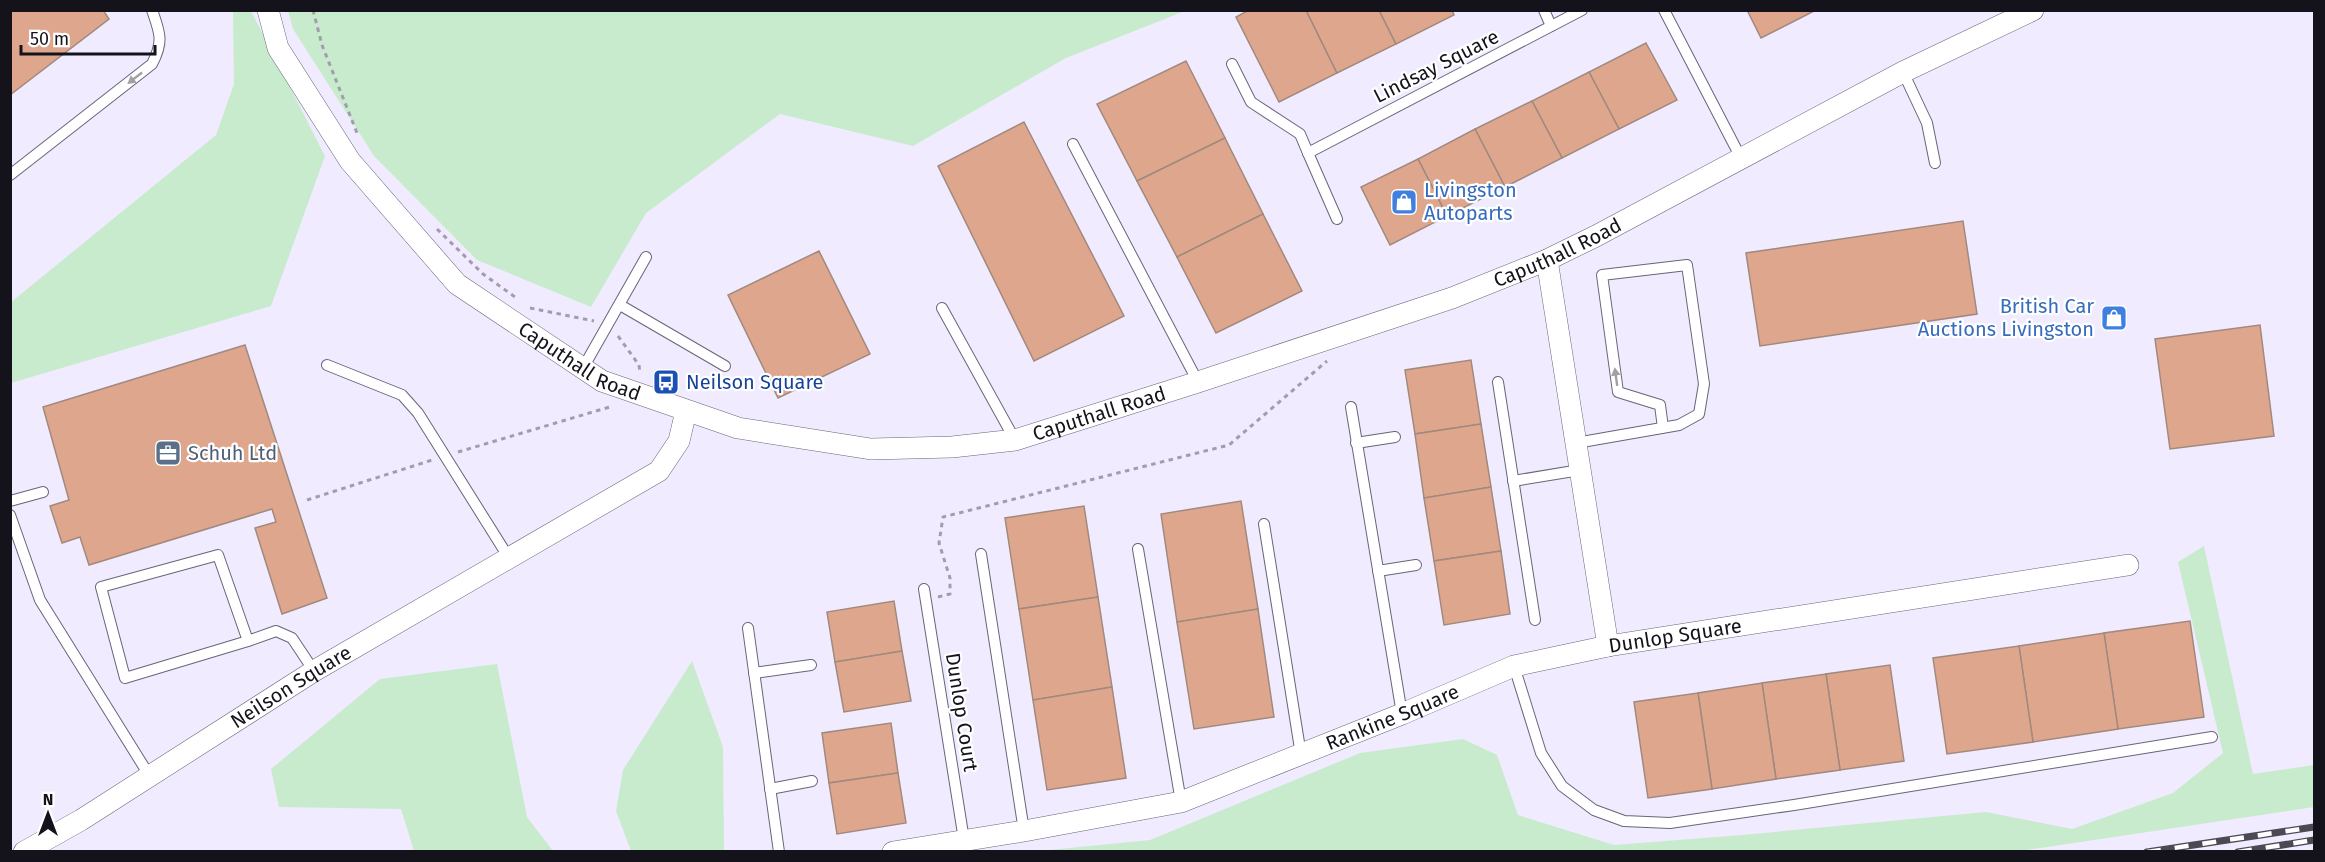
<svg xmlns="http://www.w3.org/2000/svg" width="2325" height="862" viewBox="0 0 2325 862" font-family="'Fira Sans',sans-serif">
<rect width="100%" height="100%" fill="#f1ebff"/>
<!-- green -->
<g fill="#c8ebcd">
<path d="M233 11H251L325 156 271 306 11 383 10 303 216 135 234 84Z"/>
<path d="M288 11V10L1185 11 1066 58 913 146 780 114 646 213 591 307 477 260 374 156 293 29Z"/>
<path d="M2204 546 2253 774 2314 765V807L2013 852 1039 851 1150 840 1360 753 1463 739 1497 755 1518 815 1614 845 1742 835 1986 812 2072 829 2173 793 2223 753 2178 562Z"/>
<path d="M692 661 723 747 724 851H631L616 811 623 770Z"/>
<path d="M497 664 527 817 553 851H414L401 809 279 807 271 769 380 679Z"/>
</g>
<!-- building -->
<g fill="#dea78d" stroke="#a1897e" stroke-width="1.5">
<path d="M10 10H103L109 19 10 95Z"/>
<path d="M1249 10H1306L1337 73 1279 102 1236 17Z"/>
<path d="M1306 10H1379L1396 44 1337 73Z"/>
<path d="M1379 10H1452L1454 15 1396 44Z"/>
<path d="M1747 10H1816L1761 38Z"/>
<path d="M1646 43 1677 100 1619 129 1589 72Z"/>
<path d="M1186 61 1225 138 1137 181 1097 104Z"/>
<path d="M1589 72 1619 129 1562 158 1532 101Z"/>
<path d="M1532 101 1562 158 1505 187 1475 129Z"/>
<path d="M1024 122 1124 316 1034 361 938 166Z"/>
<path d="M1475 129 1505 187 1447 216 1418 159Z"/>
<path d="M1225 138 1263 214 1177 257 1137 181Z"/>
<path d="M1418 159 1447 216 1390 245 1361 187Z"/>
<path d="M1263 214 1302 291 1216 333 1177 257Z"/>
<path d="M1963 221 1977 314 1760 346 1746 253Z"/>
<path d="M819 251 870 354 778 398 728 295Z"/>
<path d="M2260 325 2274 436 2170 449 2155 339Z"/>
<path d="M245 345 327 598 282 614 255 528 276 522 272 509 89 565 80 537 62 543 50 506 69 500 43 407Z"/>
<path d="M1471 360 1481 424 1415 434 1405 370Z"/>
<path d="M1481 424 1491 487 1424 498 1415 434Z"/>
<path d="M1491 487 1501 551 1434 561 1424 498Z"/>
<path d="M1241 501 1258 609 1177 622 1161 514Z"/>
<path d="M1084 506 1098 597 1019 609 1005 518Z"/>
<path d="M1501 551 1510 614 1444 625 1434 561Z"/>
<path d="M1098 597 1112 687 1033 700 1019 609Z"/>
<path d="M894 601 902 651 835 662 827 612Z"/>
<path d="M1258 609 1274 717 1194 729 1177 622Z"/>
<path d="M2190 621 2204 717 2118 729 2104 633Z"/>
<path d="M2104 633 2118 729 2033 742 2019 646Z"/>
<path d="M2019 646 2033 742 1947 754 1933 658Z"/>
<path d="M902 651 911 701 844 712 835 662Z"/>
<path d="M1890 665 1904 761 1840 770 1826 674Z"/>
<path d="M1826 674 1840 770 1776 779 1762 683Z"/>
<path d="M1762 683 1776 779 1712 789 1698 693Z"/>
<path d="M1112 687 1126 778 1047 790 1033 700Z"/>
<path d="M1698 693 1712 789 1648 798 1634 702Z"/>
<path d="M891 723 898 773 829 783 822 733Z"/>
<path d="M898 773 906 823 837 834 829 783Z"/>
</g>
<g fill="none" stroke-linecap="round" stroke-linejoin="round">
<defs>
<g id="lane">
<path d="M1544 10 1551 26"/>
<path d="M1664 10 1742 160"/>
<path d="M1232 64 1251 102 1300 134 1308 153 1582 10"/>
<path d="M1903 72 1927 123 1935 163"/>
<path d="M1073 144 1198 382"/>
<path d="M1308 153 1337 219"/>
<path d="M10 175 152 64C164 41 160 33 152 10"/>
<path d="M620 305 725 366"/>
<path d="M942 308 1015 440"/>
<path d="M327 365 402 395 418 413 509 558"/>
<path d="M583 368 646 257"/>
<path d="M1498 382 1535 620"/>
<path d="M1351 407 1402 714"/>
<path d="M1356 443 1395 437"/>
<path d="M1576 443 1679 425 1699 414 1704 384 1687 265 1602 275 1618 392 1660 405 1663 428"/>
<path d="M1513 481 1580 470"/>
<path d="M10 501 43 492"/>
<path d="M10 515 40 600 149 775"/>
<path d="M1264 524 1301 755"/>
<path d="M1138 549 1181 802"/>
<path d="M981 554 1024 831"/>
<path d="M1378 571 1416 565"/>
<path d="M924 589 964 840"/>
<path d="M748 628 779 852"/>
<path d="M248 641 125 678 101 587 218 555 248 641 276 631 292 638 314 671"/>
<path d="M1514 666 1541 753 1562 786 1594 810 1624 821 1670 823 1794 805 2212 737"/>
<path d="M754 673 811 665"/>
<path d="M770 789 812 781"/>
</g>
<g id="street">
<path id="s1" d="M268 10 278 48 350 161 457 284 602 381 738 428 871 449 952 447 1015 440 1198 382 1452 298 1547 260 1596 236 1903 72 2033 10"/>
<path d="M1547 260 1608 646"/>
<path id="s2" d="M24 852 81 820 314 671 659 471 679 441 686 411"/>
<path id="s3" d="M893 852 1024 831 1181 802 1402 714 1514 666 1608 646 2128 565"/>
</g>
</defs>
<!-- lane casing -->
<use href="#lane" stroke="#6a6478" stroke-width="12"/>
<!-- street casing -->
<use href="#street" stroke="#6a6478" stroke-width="22"/>
<!-- path -->
<g stroke="#a29dad" stroke-width="3" stroke-dasharray="4.5 4.5" stroke-linecap="butt">
<path d="M313 10 322 45 357 133"/>
<path d="M437 229 483 274 515 297"/>
<path d="M530 308 594 321"/>
<path d="M618 336 639 365 640 374"/>
<path d="M458 452 613 406"/>
<path d="M307 500 432 460"/>
<path d="M938 597 950 594V578L939 543 943 517 1229 445 1327 361"/>
</g>
<!-- lane -->
<use href="#lane" stroke="#fff" stroke-width="10"/>
<!-- street -->
<use href="#street" stroke="#fff" stroke-width="21"/>
<defs>
<g id="rail">
<path d="M2147 852 2314 827"/>
<path d="M2238 852 2314 840"/>
</g>
</defs>
<!-- rail casing -->
<use href="#rail" stroke="#4c4954" stroke-width="7"/>
<!-- rail -->
<use href="#rail" stroke="#fff" stroke-width="4.5" stroke-dasharray="14" stroke-linecap="butt"/>
</g>
<!-- one-way arrows -->
<defs><path id="oneway-solid" d="M-6-.8H1V-3.2L6.5 0L1 3.2V.8H-6Z" transform="scale(1.5)"/></defs>
<g fill="#a1a0a3">
<use href="#oneway-solid" transform="translate(135 78) rotate(142)"/>
<use href="#oneway-solid" transform="translate(1616 377) rotate(-98)"/>
</g>
<!-- icons -->
<defs>
<symbol id="shop-square" viewBox="-11 -11 22 22"><rect x="-9" y="-9" width="18" height="18" rx="4" fill="#3f7fe0" stroke="#fff"/><path d="M-5-2.5h2.3a2.7 3.5 0 0 1 5.4 0H5L5.5 6h-11ZM-1.5-2.5h3a1.5 2.3 0 0 0-3 0Z" fill="#fff"/></symbol>
<symbol id="bus-square" viewBox="-11 -11 22 22"><rect x="-9" y="-9" width="18" height="18" rx="4" fill="#1a4fb4" stroke="#fff"/><path d="M-5-6H5V4H4V6H2V4H-2V6H-4V4H-5ZM-3.5-4V0h7V-4ZM-3.5 1.2v1.5H-2V1.2ZM2 1.2v1.5H3.5V1.2Z" fill="#fff"/></symbol>
<symbol id="office-square" viewBox="-11 -11 22 22"><rect x="-9" y="-9" width="18" height="18" rx="4" fill="#5c6f8a" stroke="#fff"/><path d="M-6-3h4V-5.5h4V-3h4V5H-6ZM-1-4.5V-3h2v-1.5ZM-6 0V1H6V0Z" fill="#fff"/></symbol>
</defs>
<g fill-rule="evenodd">
<use href="#shop-square" x="1389" y="187" width="30" height="30"/>
<use href="#shop-square" x="2099" y="303" width="30" height="30"/>
<use href="#bus-square" x="651" y="367" width="30" height="30"/>
<use href="#office-square" x="153" y="438" width="30" height="30"/>
</g>
<g text-anchor="middle" dominant-baseline="central" stroke-width="4.5" stroke-linejoin="round" paint-order="stroke">
<!-- street labels -->
<g font-size="20" fill="#14121a" stroke="#fff">
<text transform="translate(1436 66) rotate(-27)">Lindsay Square</text>
<text stroke="none"><textPath href="#s1" startOffset="1508">Caputhall Road</textPath></text>
<text stroke="none"><textPath href="#s1" startOffset="482">Caputhall Road</textPath></text>
<text stroke="none"><textPath href="#s1" startOffset="1022">Caputhall Road</textPath></text>
<text stroke="none"><textPath href="#s3" startOffset="816">Dunlop Square</textPath></text>
<text stroke="none"><textPath href="#s2" startOffset="314">Neilson Square</textPath></text>
<text transform="translate(962 712) rotate(81)">Dunlop Court</text>
<text stroke="none"><textPath href="#s3" startOffset="520">Rankine Square</textPath></text>
</g>
<!-- shop labels -->
<g font-size="20" fill="#366cbe" stroke="#fff" text-anchor="start">
<text x="1424" y="190">Livingston<tspan x="1424" dy="23">Autoparts</tspan></text>
<text x="2094" y="306" text-anchor="end">British Car<tspan x="2094" dy="23">Auctions Livingston</tspan></text>
</g>
<!-- transit labels -->
<g font-size="20" fill="#164399" stroke="#fff" text-anchor="start">
<text x="686" y="382">Neilson Square</text>
</g>
<!-- service labels -->
<g font-size="20" fill="#4e5e75" stroke="#fff" text-anchor="start">
<text x="188" y="453">Schuh Ltd</text>
</g>
</g>
<!-- border -->
<rect width="2325" height="862" fill="none" stroke="#14121a" stroke-width="24"/>
<!-- north arrow -->
<g transform="translate(48 814)" stroke="#ffffff" stroke-width="4.5" paint-order="stroke">
<path d="M0-4.5L10 22L0 15L-10 22Z" fill="#14121a"/>
<text y="-9" font-size="16" font-weight="bold" text-anchor="middle" fill="#14121a">N</text>
</g>
<!-- scale -->
<path d="M21 45v9h134v-9" fill="none" stroke="#14121a" stroke-width="3"/>
<text x="30" y="45" font-size="18" fill="#14121a" stroke="#ffffff" stroke-width="4.5" paint-order="stroke">50 m</text>
</svg>
